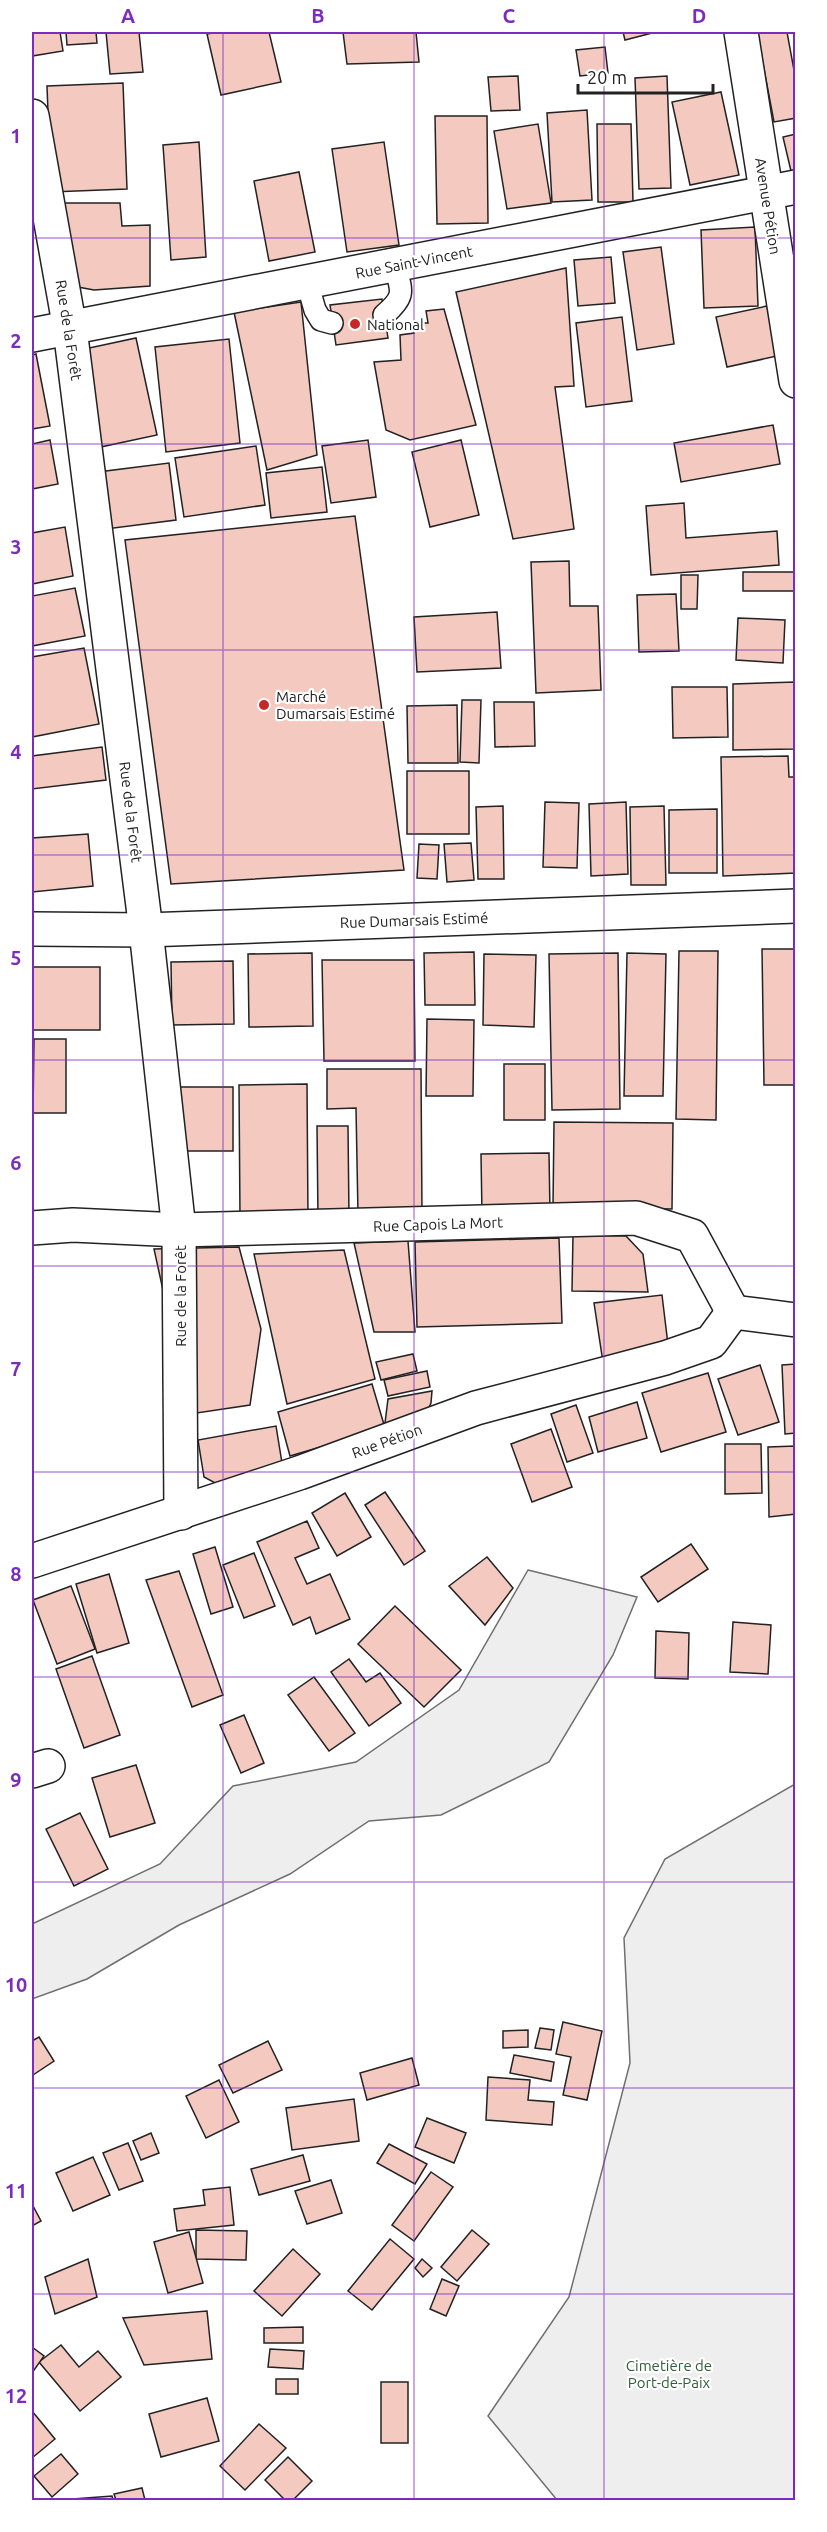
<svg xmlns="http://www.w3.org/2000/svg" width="827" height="2532" viewBox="0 0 827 2532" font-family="Ubuntu,sans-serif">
<rect width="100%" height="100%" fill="#fff"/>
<!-- green -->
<g fill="#eee" stroke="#6f6f6f" stroke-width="1.5">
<path d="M528 1570 637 1597 613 1655 549 1762 441 1815 369 1821 290 1874 179 1925 87 1979 32 1999V1924L160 1864 233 1786 356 1762 459 1690Z"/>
<path d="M795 1784V2497L793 2500H557L488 2416 569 2297 630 2063 624 1938 665 1859Z"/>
</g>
<!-- building -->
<g fill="#f3c9c0" stroke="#222" stroke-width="1.5">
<path d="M32 32H60L63 51 32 56Z"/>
<path d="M66 32H96L97 43 67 45Z"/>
<path d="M106 32H139L143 72 110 74Z"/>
<path d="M218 32H269L281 82 221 95 207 34Z"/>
<path d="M343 32H416L419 62 347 64Z"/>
<path d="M623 32H656L625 40Z"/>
<path d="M757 32H787L796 81V118L774 122Z"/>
<path d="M605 47 608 73 580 76 576 50Z"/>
<path d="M518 76 520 110 491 111 488 77Z"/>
<path d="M667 76 671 188 639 189 635 78Z"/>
<path d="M123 83 127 189 51 192 47 86Z"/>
<path d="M721 92 739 175 690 185 672 102Z"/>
<path d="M587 110 592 200 552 202 547 113Z"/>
<path d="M435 116H487L488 223 437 224Z"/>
<path d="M538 124 551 203 507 209 494 131Z"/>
<path d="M597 124H631L633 202H598Z"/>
<path d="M796 134V183L794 184 783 137Z"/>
<path d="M199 142 206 257 171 260 163 145Z"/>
<path d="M384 142 399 245 347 252 332 149Z"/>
<path d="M299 172 315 252 269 261 254 181Z"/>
<path d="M61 203H120L122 226 150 225V286L94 290 78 287Z"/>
<path d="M755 227 758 306 704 308 701 230Z"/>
<path d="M661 247 674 344 637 350 623 252Z"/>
<path d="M611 257 615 303 578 306 574 260Z"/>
<path d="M566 268 574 386 555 387 574 529 513 539 456 292Z"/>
<path d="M382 299 388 338 336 345 330 305Z"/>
<path d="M301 302 317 455 267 470 234 312Z"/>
<path d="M767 306 777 356 727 367 716 317Z"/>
<path d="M444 309 476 425 410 440 386 430 374 362 401 360 400 335 414 333 413 323H428L426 311Z"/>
<path d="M622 317 632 401 586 407 576 323Z"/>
<path d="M136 338 157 435 96 448 75 351Z"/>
<path d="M229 339 240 443 166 452 155 347Z"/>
<path d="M36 354 50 426 32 429V355Z"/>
<path d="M773 425 780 464 681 482 674 443Z"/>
<path d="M50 440 58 484 32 489V444Z"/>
<path d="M368 440 376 497 331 503 322 446Z"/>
<path d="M461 440 479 515 430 527 412 452Z"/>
<path d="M256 446 265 505 184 517 175 458Z"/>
<path d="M169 463 176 520 106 529 98 472Z"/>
<path d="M322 467 327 512 271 518 266 473Z"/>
<path d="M684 503 686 538 777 531 779 565 651 575 646 506Z"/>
<path d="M355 516 404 870 171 884 125 540Z"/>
<path d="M65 527 73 576 32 584V533Z"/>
<path d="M569 561 570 606H598L601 690 536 693 531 562Z"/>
<rect x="743" y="572" width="53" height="19"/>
<path d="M681 575H698L697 609H681Z"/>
<path d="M75 588 85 636 32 646V596Z"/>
<path d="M676 594 679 651 639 652 637 595Z"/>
<path d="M497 612 501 668 417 672 414 617Z"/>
<path d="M738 618 785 620 783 663 736 660Z"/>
<path d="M84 648 99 724 32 737V657Z"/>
<path d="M796 682V749L733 750V684Z"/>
<path d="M672 687H727L728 737 673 738Z"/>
<path d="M462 700H481L479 763 460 762Z"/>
<path d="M494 702H534L535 746 495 747Z"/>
<path d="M457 705 458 763H408L407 706Z"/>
<path d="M102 747 106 780 32 789V756Z"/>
<path d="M788 756 789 777H796V873L723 876 721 757Z"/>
<rect x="407" y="771" width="62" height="63"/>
<path d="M545 802 579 803 577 868 543 867Z"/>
<path d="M626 802 628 874 591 876 589 804Z"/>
<path d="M503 806 504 879H478L476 807Z"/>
<path d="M664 806 666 885H631L630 807Z"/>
<path d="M717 809V873H669V810Z"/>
<path d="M88 834 93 886 32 892V838Z"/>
<path d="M471 843 474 880 447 882 444 844Z"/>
<path d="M419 844 439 845 437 879 417 878Z"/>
<path d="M762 949H796V1085H764Z"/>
<path d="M679 951H718L716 1120 676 1119Z"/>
<path d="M474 952 475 1005H425L424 953Z"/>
<path d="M312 953 313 1026 249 1027 248 954Z"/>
<path d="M618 953 620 1109 552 1110 549 954Z"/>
<path d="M627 953 666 954 663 1096H624Z"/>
<path d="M484 954 536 955 534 1027 483 1025Z"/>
<path d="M322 960H414L415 1061H324Z"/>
<path d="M233 961 234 1024 172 1025 171 962Z"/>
<rect x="32" y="967" width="68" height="63"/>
<path d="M427 1019 474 1020 473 1096H426Z"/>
<path d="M34 1039H66V1113H33Z"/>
<rect x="504" y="1064" width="41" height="56"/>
<path d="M327 1069H421L422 1213 358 1214 356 1108 327 1109Z"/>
<path d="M307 1084 308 1217 240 1218 239 1085Z"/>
<rect x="172" y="1087" width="61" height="64"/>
<path d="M554 1122 673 1123 672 1209 553 1207Z"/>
<path d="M317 1126H348L349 1218 318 1219Z"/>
<path d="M549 1153 550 1213 482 1215 481 1154Z"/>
<path d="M573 1235 626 1236 643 1254 648 1292 572 1291Z"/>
<path d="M559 1238 562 1323 417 1327 415 1242Z"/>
<path d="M408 1241 415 1332H374L354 1243Z"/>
<path d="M239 1247 261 1329 250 1405 190 1414 154 1249Z"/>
<path d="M344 1250 375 1379 287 1404 254 1254Z"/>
<path d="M662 1295 669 1353 604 1369 594 1303Z"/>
<path d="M413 1354 417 1371 381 1380 376 1362Z"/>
<path d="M796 1364V1433L785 1434 782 1365Z"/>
<path d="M760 1365 779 1422 738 1435 718 1379Z"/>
<path d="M427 1371 430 1387 388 1396 384 1380Z"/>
<path d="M708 1373 726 1432 661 1452 642 1393Z"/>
<path d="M372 1384 385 1428 290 1456 278 1412Z"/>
<path d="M432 1391 431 1403 425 1416 385 1423 388 1399Z"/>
<path d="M637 1402 647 1438 598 1452 589 1417Z"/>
<path d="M576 1405 593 1453 567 1462 551 1414Z"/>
<path d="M276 1426 282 1463 217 1484 204 1477 198 1440Z"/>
<path d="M551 1429 572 1487 532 1502 511 1444Z"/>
<path d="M725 1444H761L762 1493 725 1494Z"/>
<path d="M796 1446V1514L769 1517 768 1447Z"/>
<path d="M385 1492 425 1551 404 1565 365 1505Z"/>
<path d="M345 1493 371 1537 337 1556 312 1513Z"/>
<path d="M307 1521 319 1548 295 1558 307 1584 330 1574 350 1619 316 1634 310 1617 293 1625 257 1542Z"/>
<path d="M691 1544 708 1569 658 1602 641 1577Z"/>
<path d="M215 1547 233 1607 211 1614 193 1554Z"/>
<path d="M254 1553 275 1606 244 1618 223 1565Z"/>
<path d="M487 1557 513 1588 485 1625 449 1586Z"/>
<path d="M179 1571 223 1695 192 1707 146 1580Z"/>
<path d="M109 1574 129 1643 97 1653 76 1584Z"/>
<path d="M71 1586 95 1649 57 1664 33 1600Z"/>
<path d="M395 1606 461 1670 424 1707 358 1644Z"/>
<path d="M733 1622 771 1625 768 1674 730 1672Z"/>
<path d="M656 1631 689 1633 688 1679 655 1678Z"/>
<path d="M92 1656 120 1735 84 1748 56 1669Z"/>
<path d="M349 1659 366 1682 380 1673 401 1703 369 1726 331 1672Z"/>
<path d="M314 1677 355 1733 329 1751 288 1695Z"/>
<path d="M244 1715 264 1763 241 1773 220 1725Z"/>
<path d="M136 1765 155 1823 110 1837 92 1778Z"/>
<path d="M80 1813 108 1869 74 1886 46 1829Z"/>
<path d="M563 2022 602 2031 587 2100 563 2095 571 2057 556 2054Z"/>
<path d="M540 2028 554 2030 551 2050 535 2048Z"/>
<path d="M528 2030V2047L503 2048V2031Z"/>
<path d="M39 2037 54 2061 33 2075 32 2041Z"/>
<path d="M268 2041 282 2070 233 2093 219 2065Z"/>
<path d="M514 2055 554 2062 551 2081 510 2073Z"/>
<path d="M412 2058 419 2085 367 2100 360 2073Z"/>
<path d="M488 2077 530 2080 528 2100 554 2102 552 2125 486 2120Z"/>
<path d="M219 2080 239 2122 206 2138 186 2096Z"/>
<path d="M354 2099 359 2141 292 2150 286 2108Z"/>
<path d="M427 2118 466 2133 454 2163 415 2147Z"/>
<path d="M151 2133 159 2153 141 2160 133 2141Z"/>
<path d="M128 2143 143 2181 119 2190 103 2153Z"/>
<path d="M389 2144 427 2164 415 2184 377 2163Z"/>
<path d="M303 2155 310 2181 259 2195 251 2169Z"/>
<path d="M93 2157 110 2195 73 2211 56 2173Z"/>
<path d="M431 2172 453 2187 414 2241 392 2225Z"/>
<path d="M331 2180 342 2213 307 2224 295 2191Z"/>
<path d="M230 2187 234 2225 177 2231 174 2209 205 2205 203 2190Z"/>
<path d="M32 2204 41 2221 32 2226Z"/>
<path d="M196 2230 247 2231 246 2260 196 2259Z"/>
<path d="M472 2230 489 2244 457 2281 441 2267Z"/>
<path d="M189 2232 203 2283 168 2293 154 2242Z"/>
<path d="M390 2239 414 2259 372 2310 348 2291Z"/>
<path d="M293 2249 320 2274 282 2316 254 2291Z"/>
<path d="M88 2259 97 2297 55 2314 45 2277Z"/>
<path d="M422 2259 432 2268 423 2277 415 2268Z"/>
<path d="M442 2279 459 2286 446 2316 430 2309Z"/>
<path d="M207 2311 212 2359 144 2365 123 2318Z"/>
<path d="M303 2327V2343H264V2328Z"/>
<path d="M61 2345 79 2367 98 2351 121 2377 80 2411 39 2362Z"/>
<path d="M32 2347 44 2356 32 2373Z"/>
<path d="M270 2349 304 2351 303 2369 268 2367Z"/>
<rect x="276" y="2379" width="22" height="15"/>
<rect x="381" y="2382" width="27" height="61"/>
<path d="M207 2398 219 2441 161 2457 149 2414Z"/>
<path d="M32 2411 55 2439 32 2458Z"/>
<path d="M259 2424 286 2448 245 2490 220 2466Z"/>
<path d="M61 2454 78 2474 52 2497 34 2476Z"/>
<path d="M288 2457 312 2481 293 2500H285L265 2480Z"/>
<path d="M142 2488 145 2500H116L114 2494Z"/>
<path d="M112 2496 113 2500H59Z"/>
</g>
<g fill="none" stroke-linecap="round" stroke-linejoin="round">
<defs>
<g id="lane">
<path d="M307 282 315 310 321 320 332 323"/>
<path d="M384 315C406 296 402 292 395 266"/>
</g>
<g id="street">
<path d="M741 32 796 381"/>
<path d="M32 116 70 329 146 930 179 1230 181 1513"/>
<path d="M32 1228 73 1225 179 1230 636 1218 692 1236 733 1312"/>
<path d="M733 1312 796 1320"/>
<path d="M32 1561 299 1473 476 1408 665 1358 711 1342 733 1312"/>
<path d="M32 1771 48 1766"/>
</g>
<g id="primary">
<path d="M32 335 796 187"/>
<path d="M32 929 146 930 796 906"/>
</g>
</defs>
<!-- lane casing -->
<use href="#lane" stroke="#222" stroke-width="24"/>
<!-- street casing -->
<use href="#street" stroke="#222" stroke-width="36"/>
<!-- primary casing -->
<use href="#primary" stroke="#222" stroke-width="36"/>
<!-- lane -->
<use href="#lane" stroke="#fff" stroke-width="21"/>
<!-- street -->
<use href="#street" stroke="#fff" stroke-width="33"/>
<!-- primary -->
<use href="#primary" stroke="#fff" stroke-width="33"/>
</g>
<!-- grid -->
<path fill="none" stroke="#7b2cbf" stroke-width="1.5" stroke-opacity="0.55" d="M223 32V2500M414 32V2500M604 32V2500M32 238H796M32 444H796M32 650H796M32 855H796M32 1060H796M32 1266H796M32 1472H796M32 1677H796M32 1882H796M32 2088H796M32 2294H796"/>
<!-- markers -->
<g fill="#c62828" stroke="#fff" stroke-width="2">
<circle cx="355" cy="324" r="6"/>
<circle cx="264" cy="705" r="6"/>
</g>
<g text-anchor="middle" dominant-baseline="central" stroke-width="4.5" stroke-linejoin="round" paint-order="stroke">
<!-- street labels -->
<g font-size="15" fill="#222" stroke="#fff">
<text transform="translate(768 206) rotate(81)">Avenue Pétion</text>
<text transform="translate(414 262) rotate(-11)">Rue Saint-Vincent</text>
<text transform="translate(69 330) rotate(81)">Rue de la Forêt</text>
<text transform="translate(131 812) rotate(83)">Rue de la Forêt</text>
<text transform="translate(414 920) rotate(-2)">Rue Dumarsais Estimé</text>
<text transform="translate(438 1224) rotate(-2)">Rue Capois La Mort</text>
<text transform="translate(180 1296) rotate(-90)">Rue de la Forêt</text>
<text transform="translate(387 1441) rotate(-20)">Rue Pétion</text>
</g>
<!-- poi labels -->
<g font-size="15" fill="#222" stroke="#fff" text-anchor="start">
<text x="367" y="324">National</text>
<text x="276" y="696">Marché<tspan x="276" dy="17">Dumarsais Estimé</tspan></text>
</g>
<!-- park labels -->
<g font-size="15" fill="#2f5e38" stroke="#fff">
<text x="669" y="2365">Cimetière de<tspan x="669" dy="17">Port-de-Paix</tspan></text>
</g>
</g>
<!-- border -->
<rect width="827" height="2532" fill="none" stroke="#ffffff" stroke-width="66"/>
<!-- scale -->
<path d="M578 84v9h135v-9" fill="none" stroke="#222222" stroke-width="3"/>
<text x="587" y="84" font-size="18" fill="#222222" stroke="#ffffff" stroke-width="4.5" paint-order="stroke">20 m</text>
<rect x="33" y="33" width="761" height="2466" fill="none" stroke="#7b2cbf" stroke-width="2"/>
<g font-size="20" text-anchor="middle" font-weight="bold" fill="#7b2cbf">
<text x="128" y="23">A</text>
<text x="318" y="23">B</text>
<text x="509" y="23">C</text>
<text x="699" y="23">D</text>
<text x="16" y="143">1</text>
<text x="16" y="348">2</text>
<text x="16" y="554">3</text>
<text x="16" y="759">4</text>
<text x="16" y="965">5</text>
<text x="16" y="1170">6</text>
<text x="16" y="1376">7</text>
<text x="16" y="1581">8</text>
<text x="16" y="1787">9</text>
<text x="16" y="1992">10</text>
<text x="16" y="2198">11</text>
<text x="16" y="2403">12</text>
</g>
</svg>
